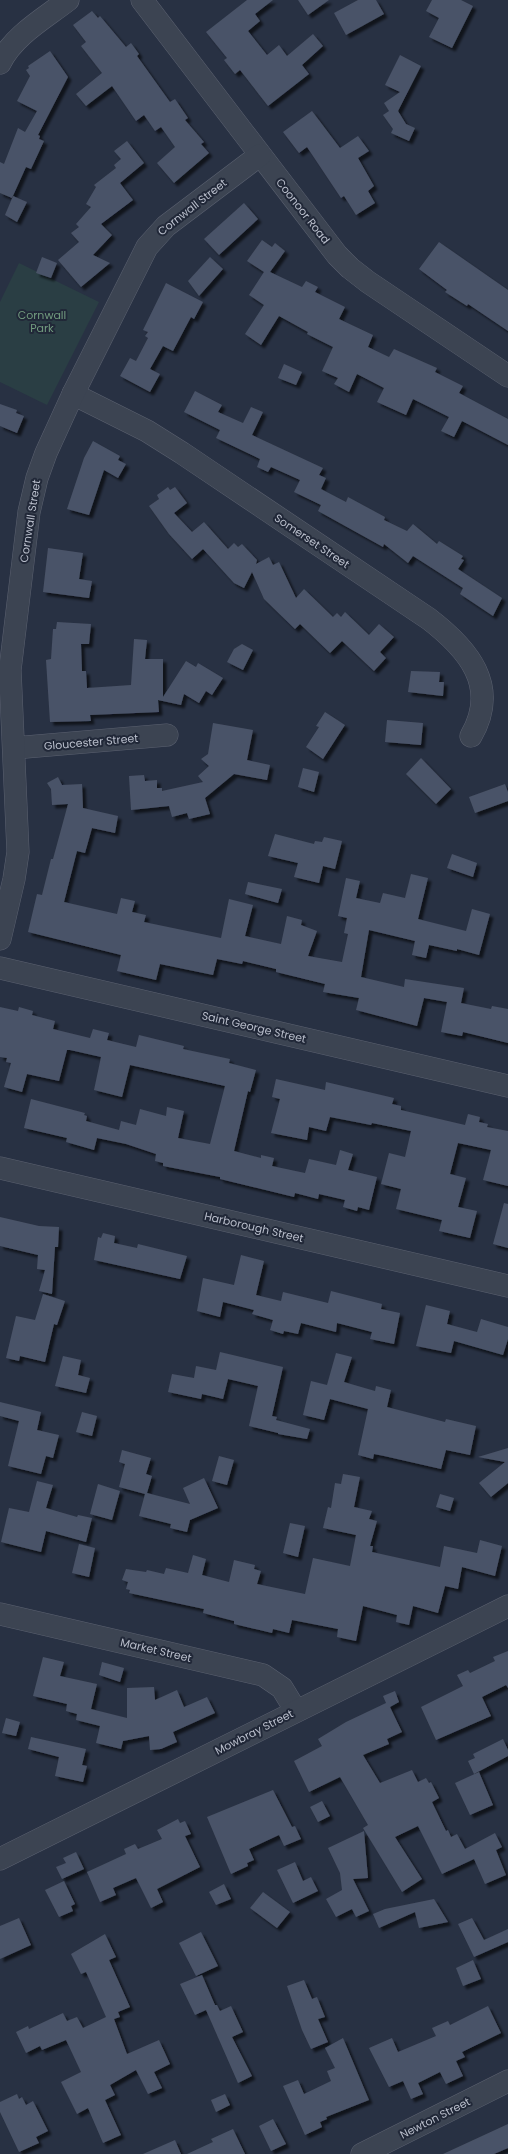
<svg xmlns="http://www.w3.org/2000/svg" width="508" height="2154" viewBox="0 0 508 2154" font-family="Poppins,sans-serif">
<defs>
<filter id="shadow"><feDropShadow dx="3.5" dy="3.5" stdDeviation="1" flood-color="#0009"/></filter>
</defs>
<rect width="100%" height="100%" fill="#283143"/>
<!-- green -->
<path fill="#2a3e44" d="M19 263 99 302 47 405 0 382V302Z"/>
<!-- building -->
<g fill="#4a5367" filter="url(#shadow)">
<path d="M247 0H273L255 14 260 21 248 31 267 55 279 45 287 56 313 34 323 46 302 65 309 74 268 106 240 70 235 74 224 60 227 58 206 32Z"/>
<path d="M298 0H329L308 15Z"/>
<path d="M358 0H376L384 14 346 35 334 13Z"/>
<path d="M432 0H461L473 6 452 48 429 37 439 18 426 11Z"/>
<path d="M92 11 98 18 100 16 126 47 131 43 139 54 137 56 170 102 175 99 188 118 185 120 204 142 201 144 209 153 174 183 157 163 175 147 161 127 155 131 144 115 136 121 112 86 86 106 76 94 102 73 81 46 86 42 73 25Z"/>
<path d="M50 51 68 77 38 135 40 136 39 139 44 141 31 169 26 167 12 198 0 193V162L4 164 18 128 25 132 37 111 17 101 30 76 26 70 29 68 28 66Z"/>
<path d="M400 55 421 66 398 111 406 124 415 128 409 141 391 133 393 129 383 115 389 111 384 103 400 92 385 85Z"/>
<path d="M312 111 340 148 358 136 369 151 358 158 374 186 368 191 375 203 356 215 344 196 341 198 307 147 299 153 283 132Z"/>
<path d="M127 141 144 163 120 183 133 200 101 224 112 235 93 255 110 263 81 287 58 260 79 242 71 233 79 227 76 224 91 207 86 204 96 187 94 185 116 168 114 165 121 159 114 151Z"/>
<path d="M13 196 27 202 17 222 5 215Z"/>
<path d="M244 203 258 219 219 255 204 239Z"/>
<path d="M262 240 272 247 275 243 285 251 270 272 302 287 306 281 318 287 315 292 345 307 339 319 373 335 368 347 389 357 394 349 437 368 435 372 463 386 459 393 508 419V445L462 421 454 437 441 431 449 417 413 399 406 415 377 402 384 388 357 374 349 392 334 384 338 378 322 371 333 347 307 334 308 332 279 316 261 345 245 334 264 305 249 295 264 272 247 261Z"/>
<path d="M439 242 508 290V331L468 304 467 306 445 292 447 290 419 269Z"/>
<path d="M42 257 57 263 51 278 36 273Z"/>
<path d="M210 257 223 269 199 296 188 281Z"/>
<path d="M166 283 203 302 194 319 191 317 173 351 163 346 150 369 160 374 150 392 120 376 130 358 136 361 148 338 145 336 148 332 143 330Z"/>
<path d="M284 364 302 372 296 385 278 378Z"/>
<path d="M195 391 222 405 218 412 243 423 251 407 263 412 252 435 323 468 319 475 326 478 321 489 346 502 348 497 385 517 384 520 407 531 413 524 437 544 439 541 463 556 461 559 464 560 458 569 502 598 493 616 460 594 463 588 413 556 408 563 384 544 383 547 318 511 321 505 294 492 300 480 271 467 268 472 257 467 260 459 216 438 220 430 184 412Z"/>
<path d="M0 404 17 410 16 413 24 416 17 433 0 426Z"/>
<path d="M93 441 120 456 118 460 126 464 118 478 104 470 89 515 67 509 84 458Z"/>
<path d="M168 487 170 490 175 487 187 503 174 513 192 532 204 522 228 549 234 543 238 547 242 544 257 560 256 564 269 557 273 565 279 562 296 598 304 589 333 617 337 613 341 617 345 612 369 635 379 624 394 637 380 652 386 658 374 671 342 641 330 653 300 624 295 629 264 599 252 572 244 588 234 583 203 549 192 559 169 534 149 506 159 499 157 495Z"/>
<path d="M48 548 83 553 79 579 92 581 89 598 43 592Z"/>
<path d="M57 622 91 624 89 644H81L82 671H86L87 688 131 685 134 639 147 640 145 659H163V697L186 661 196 667 198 663 223 678 212 695 206 691 199 703 184 694 181 705 158 700 159 712 90 715 91 721 50 722 46 660 51 659 53 629H56Z"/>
<path d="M242 644 253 650 243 670 227 662 234 649Z"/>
<path d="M411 671 440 672 439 682H444L443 696 408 692Z"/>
<path d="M325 712 345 725 323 759 306 747 319 727 316 726Z"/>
<path d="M387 720 423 723 421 745 385 742Z"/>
<path d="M213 723 253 730 247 760 270 765 267 780 234 774 205 798 210 814 189 819 187 813 172 817 169 806 131 810 129 776 144 775 145 781 157 780V788H162V791L203 782 198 776 209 766 201 759 208 754Z"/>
<path d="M421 758 451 789 436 804 406 774Z"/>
<path d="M303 768 319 772 314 792 298 787Z"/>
<path d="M58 777 62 785 82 784 83 808 118 816 115 833 92 828 85 853 77 851 64 902 117 914 121 898 135 901 132 912 146 915 144 922 221 938 229 899 253 905 245 936 281 944 287 916 302 920 301 925 317 931 308 956 342 962 348 934 344 933 347 918 338 916 346 878 360 881 356 898 380 903 383 893 405 898 411 874 428 878 418 919 466 931 472 909 490 914 479 955 457 949V951L429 945 426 958 412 955 415 941 369 930 361 977 404 987 405 979 464 988 461 1003 491 1009 492 1006 508 1009V1043L463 1032 462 1036 441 1032 447 1002 424 998 417 1026 356 1010 359 998 323 992 325 984 276 972V969L243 961 242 964 217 959 213 975 160 964 156 980 117 971 121 955 28 932 37 894 42 895 51 859H53L68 804 52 805 51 789 47 783Z"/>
<path d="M505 784 508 792V801L475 813 469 797Z"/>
<path d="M275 834 314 844 315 841 322 842 324 837 342 841 335 869 323 866 319 883 294 877 298 863 268 856Z"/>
<path d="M452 854 477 863 473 877 447 868Z"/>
<path d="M248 882 282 889 278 903 245 894Z"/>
<path d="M0 1007 18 1011 19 1007 33 1011 32 1015 55 1021 53 1029 90 1038 93 1029 109 1033 107 1040 136 1047 139 1035 184 1046 183 1049 230 1059 229 1063 256 1070 250 1092 248 1091 234 1151 261 1158V1155L274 1158 272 1166 305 1173 309 1159 336 1165 340 1150 353 1154 348 1170 377 1177 369 1210 358 1207 357 1211 343 1207 345 1200 319 1194 318 1199 295 1193 294 1197 220 1179V1177L163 1166V1163L155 1161 156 1154 126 1144 97 1138 94 1150 66 1142 67 1138 24 1128 31 1099 85 1113 84 1115 87 1116 86 1121 119 1130 121 1121 136 1125 140 1109 166 1116 167 1107 184 1111 178 1138 210 1144 225 1086 130 1065 122 1097 94 1090 101 1057 70 1050H67L59 1081 27 1074 22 1092 4 1087 11 1063 6 1062 7 1058 0 1057Z"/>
<path d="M276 1079 325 1090 326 1082 394 1098 392 1104 401 1106V1110L465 1125 468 1114 480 1117 479 1122 488 1124 487 1127 508 1131V1186L483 1180 491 1150 458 1143 450 1174 466 1178 458 1207 477 1211 470 1238 439 1231 442 1220 396 1209 401 1189 381 1184 389 1153 405 1157 411 1131 372 1123 371 1125 330 1117 326 1131 309 1127 307 1140 271 1133 280 1099 272 1097Z"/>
<path d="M504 1203 508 1204V1248L493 1244Z"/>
<path d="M0 1217 39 1226 59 1227 58 1247H55L52 1294 39 1291 45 1270 37 1269 38 1255 0 1246Z"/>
<path d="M103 1233 115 1236 114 1243 137 1248 138 1244 187 1256 180 1279 94 1260 98 1237 101 1238Z"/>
<path d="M241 1255 264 1261 256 1295 281 1301 283 1292 328 1303 331 1291 382 1304 381 1309 400 1313 394 1344 370 1339 372 1332 337 1323 336 1332 301 1323 298 1334 284 1331 283 1334 270 1330 273 1320 252 1314 254 1310 223 1302 220 1317 197 1311 203 1278 234 1285Z"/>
<path d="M43 1294 65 1301 57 1325 54 1324 45 1362 20 1356 19 1361 6 1358 16 1316 35 1320Z"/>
<path d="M426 1305 450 1311 447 1324 477 1332 481 1319 508 1327V1339L503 1355 454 1341 451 1353 416 1346Z"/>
<path d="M220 1352 283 1367 272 1416 277 1417 276 1420 310 1429 307 1439 278 1434V1433L249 1426 258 1386 228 1379 223 1399 202 1394 201 1399 168 1392 172 1374 194 1378 196 1366 216 1370Z"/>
<path d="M336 1353 352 1357 344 1382 375 1391 376 1386 391 1390 387 1407 445 1422 446 1419 476 1426 470 1455 446 1450 441 1469 384 1456 374 1454 373 1459 358 1455 368 1409 330 1399 324 1420 303 1415 311 1381 327 1385Z"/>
<path d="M63 1356 81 1360 78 1375 90 1378 86 1393 55 1386Z"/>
<path d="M0 1402 41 1412 37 1430 59 1435 53 1458 46 1456 41 1474 8 1466 19 1421 0 1416Z"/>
<path d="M82 1412 97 1416 92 1436 76 1432Z"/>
<path d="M508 1448V1483L491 1497 479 1483 505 1462 478 1457Z"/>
<path d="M122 1450 151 1458 146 1474 152 1476 147 1493 190 1504 183 1488 204 1478 218 1508 190 1520 187 1532 170 1528 171 1524 139 1516 145 1494 119 1487 125 1464 119 1462Z"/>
<path d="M219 1456 234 1460 227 1485 212 1481Z"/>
<path d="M343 1474 360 1477 354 1507 372 1511 369 1519 377 1521 370 1546H373L372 1552 440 1567 444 1546 477 1553 480 1540 502 1546 495 1576 462 1567 458 1589 445 1586 438 1613 413 1606 409 1625 396 1622 397 1615 363 1606 356 1641 337 1637 338 1629 292 1620 289 1633 273 1629 272 1633 234 1624V1621L203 1613 204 1609 129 1593 130 1590 126 1589 128 1582 122 1580 126 1569 146 1572 147 1570 164 1574 166 1568 188 1573 193 1555 206 1559 202 1575 229 1582 234 1560 255 1565 254 1569 261 1571 257 1584 305 1594 313 1558 350 1566 356 1535 323 1528 328 1507 331 1508 335 1483 341 1484Z"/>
<path d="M37 1481 53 1485 46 1508 77 1517 78 1515 92 1518 86 1542 46 1531 41 1552 1 1542 9 1508 29 1512Z"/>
<path d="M98 1484 120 1491 112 1520 90 1514Z"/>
<path d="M440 1494 454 1498 450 1511 436 1507Z"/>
<path d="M290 1523 305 1526 298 1557 283 1553Z"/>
<path d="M79 1544 95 1548 89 1577 72 1573Z"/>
<path d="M508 1651V1688L506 1685 482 1697 491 1716 436 1740 421 1707 463 1686 457 1675 468 1670 470 1673 495 1661 493 1657Z"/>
<path d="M43 1657 64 1662 60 1676 97 1684 91 1709 127 1718V1688L154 1687 155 1700 177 1690 184 1707 207 1697 215 1713 173 1732 177 1742 161 1749 150 1750 149 1736 123 1741 121 1749 96 1743 100 1726 76 1720 77 1714 66 1711 67 1704 33 1696Z"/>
<path d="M102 1662 124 1668 120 1682 99 1675Z"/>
<path d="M395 1691 399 1702 390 1707 402 1732 387 1739 389 1744 363 1755 380 1783 412 1770 418 1782 426 1778 429 1783 431 1782 439 1798 432 1802 446 1831 448 1830 451 1837 457 1834 465 1849 495 1833 502 1847 496 1850 506 1875 485 1884 474 1859 442 1874 418 1826 395 1837 422 1879 402 1892 363 1828 368 1825 340 1777 309 1792 294 1761 322 1746 318 1739 346 1722 386 1703 383 1696Z"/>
<path d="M6 1718 20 1722 16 1736 2 1733Z"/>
<path d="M31 1737 86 1749 82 1765 87 1766 83 1782 55 1776 59 1757 28 1749Z"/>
<path d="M503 1739 508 1750V1756L474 1774 468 1761 475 1758 473 1754Z"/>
<path d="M479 1772 493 1805 470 1815 455 1783Z"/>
<path d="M273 1790 292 1827 295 1826 301 1839 284 1846 279 1835 249 1849 254 1860 247 1863 248 1866 231 1874 207 1817Z"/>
<path d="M322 1801 330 1816 318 1822 310 1807Z"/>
<path d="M178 1819 180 1823 185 1821 191 1834 185 1836 200 1867 157 1889 163 1902 151 1908 136 1878 113 1888 116 1895 100 1902 87 1872 126 1854 124 1849 135 1844 138 1849 162 1839 157 1830Z"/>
<path d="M364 1831 368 1878 353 1879 369 1911 356 1917 352 1909 336 1917 326 1899 342 1890 340 1873 328 1848Z"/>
<path d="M76 1852 84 1869 62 1879 56 1867 66 1863 63 1858Z"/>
<path d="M295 1862 303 1881 311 1877 318 1891 293 1903 277 1870Z"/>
<path d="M64 1881 75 1904 71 1906 73 1911 59 1917 45 1890Z"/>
<path d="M224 1884 231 1899 216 1905 209 1892Z"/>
<path d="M263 1892 290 1912 277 1928 250 1908Z"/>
<path d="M434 1899 448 1922 419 1928 415 1912 379 1928 373 1914 385 1909Z"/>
<path d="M19 1918 31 1945 0 1959V1926Z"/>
<path d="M472 1918 484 1940 508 1929V1942L474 1957 458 1924Z"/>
<path d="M201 1932 218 1966 196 1976 179 1943Z"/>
<path d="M105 1934 116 1957 109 1960 130 2007 118 2012 120 2017 114 2019 127 2054 159 2040 170 2064 154 2072 162 2088 148 2094 136 2070 110 2085 115 2095 105 2100 121 2135 103 2143 88 2108 77 2114 61 2082 81 2072 66 2040 42 2050 40 2046 26 2053 16 2032 28 2026 29 2029 63 2013 67 2021 77 2017 83 2028 106 2017 86 1972 81 1974 71 1954Z"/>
<path d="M473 1960 481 1979 463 1986 456 1968Z"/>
<path d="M202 1975 215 2005H217L220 2011 231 2006 243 2032 232 2037 252 2076 238 2083 206 2010 195 2015 180 1984Z"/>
<path d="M304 1980 312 1999 317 1997 325 2017 318 2019 328 2042 311 2049 302 2030 287 1986Z"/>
<path d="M488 2006 501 2033 462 2052 465 2057 456 2061 463 2076 446 2084 440 2072 418 2083 423 2094 411 2099 403 2081 389 2087 369 2048 392 2038 398 2052 436 2036 432 2028 448 2021 450 2025Z"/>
<path d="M343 2038 369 2100 326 2117 327 2119 320 2122 322 2127 305 2135 283 2086 298 2080 304 2094 331 2081 327 2071 335 2068 325 2048Z"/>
<path d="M17 2094 19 2099 22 2097 26 2105 33 2101 48 2131 36 2137 39 2143 19 2152 0 2112V2102Z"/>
<path d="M225 2094 230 2105 216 2112 211 2100Z"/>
<path d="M273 2119 286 2144 271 2151 259 2126Z"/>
<path d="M508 2124V2148L494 2154H443Z"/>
<path d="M233 2129 245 2154H187L213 2142 211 2139Z"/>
<path d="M175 2140 181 2154H143Z"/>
</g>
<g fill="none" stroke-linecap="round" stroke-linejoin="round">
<defs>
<g id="minor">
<path d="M142 0 337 255 350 268 368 282 508 376"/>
<path d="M0 63C14 35 45 18 68 0"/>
<path d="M73 394 147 431 182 453 429 619C468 649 500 686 471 736"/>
<path d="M14 748 167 735"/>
<path d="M0 939 14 879 18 852 10 670 29 512 37 478 46 453 73 394 147 247 166 226 260 155"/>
<path d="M0 968 508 1086"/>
<path d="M0 1168 508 1286"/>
<path d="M0 1614 263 1675 282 1688 296 1711"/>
<path d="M0 1859 508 1606"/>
<path d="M362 2154 508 2081"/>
</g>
</defs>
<!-- minor casing -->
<use href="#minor" stroke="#5b6170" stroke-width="23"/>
<!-- minor -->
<use href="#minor" stroke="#3c4452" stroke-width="22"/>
</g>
<g text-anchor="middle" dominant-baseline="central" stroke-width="4" stroke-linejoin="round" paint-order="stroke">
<!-- street labels -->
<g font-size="11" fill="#babfcc" stroke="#212838">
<text transform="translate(192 207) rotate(-38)">Cornwall Street</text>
<text transform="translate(303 211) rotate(52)">Coonoor Road</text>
<text transform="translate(30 521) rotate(-81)">Cornwall Street</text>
<text transform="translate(312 541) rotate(34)">Somerset Street</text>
<text transform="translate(91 742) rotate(-5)">Gloucester Street</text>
<text transform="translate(254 1027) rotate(13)">Saint George Street</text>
<text transform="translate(254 1227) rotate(13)">Harborough Street</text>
<text transform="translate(156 1650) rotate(13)">Market Street</text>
<text transform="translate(254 1732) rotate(-27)">Mowbray Street</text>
<text transform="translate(435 2118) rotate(-27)">Newton Street</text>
</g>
<!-- park labels -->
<g font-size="11" fill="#729c7f" stroke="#212838">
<text x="42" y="315">Cornwall<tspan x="42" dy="13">Park</tspan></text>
</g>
</g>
</svg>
